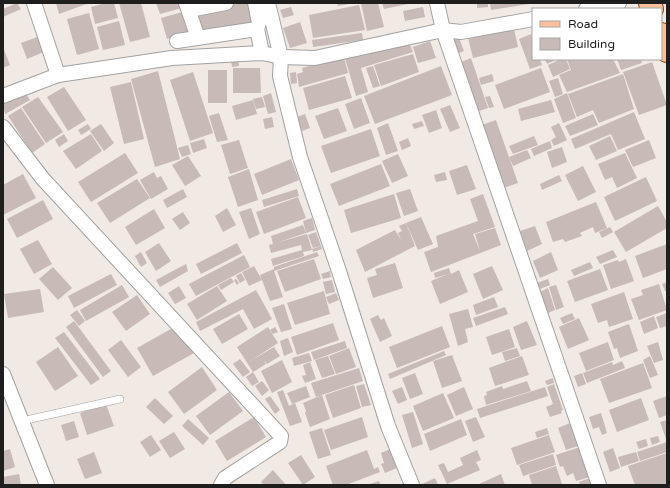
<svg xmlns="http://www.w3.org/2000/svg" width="670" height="488" viewBox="0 0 670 488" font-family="'Varela Round',sans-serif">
<rect width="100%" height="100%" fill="#f0e9e4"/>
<!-- building -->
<g fill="#c8bab7">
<path d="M17 3 21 9 3 17V9Z"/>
<path d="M56 3H89L59 14Z"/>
<path d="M106 3H114L118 18 95 24 91 7Z"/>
<path d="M119 3H141L150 37 130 42Z"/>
<path d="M156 3H180L182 8 160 14Z"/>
<path d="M240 3H251L255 24 200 34 196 11Z"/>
<path d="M337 3H349V4L338 6Z"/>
<path d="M361 3H378L384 27 367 31Z"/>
<path d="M382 3H408V4L384 9Z"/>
<path d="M477 3H488V7L477 8Z"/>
<path d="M490 3H529V4L491 10Z"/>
<path d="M359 5 365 30 313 38 309 15Z"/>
<path d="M291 7 294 15 283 18 280 10Z"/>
<path d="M423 7 425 17 405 21 403 11Z"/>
<path d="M186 11 191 32 167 39 161 18Z"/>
<path d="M89 13 99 49 77 55 67 19Z"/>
<path d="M119 21 125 45 103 50 97 27Z"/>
<path d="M300 22 307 43 290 48 283 28Z"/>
<path d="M514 29 518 47 473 58 468 38Z"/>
<path d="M362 33 363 40 313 47 312 40Z"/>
<path d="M531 34 533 40V59H540L542 65 530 69 519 39Z"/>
<path d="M40 36 46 51 27 59 21 43Z"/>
<path d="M459 38 464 51 457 54 453 40Z"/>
<path d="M430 41 436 58 418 63 413 47Z"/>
<path d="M409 43 413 52 361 68 368 92 356 96 345 58Z"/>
<path d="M3 47 10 65 3 68Z"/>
<path d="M413 54 419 72 381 86 374 65Z"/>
<path d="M344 57 348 73 299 87 297 74 303 72 302 68Z"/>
<path d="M238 58 239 66 232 67 231 59Z"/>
<path d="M471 58 488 108 476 112 459 63Z"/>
<path d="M545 59H557L547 64Z"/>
<path d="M561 59H566L570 69 553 77 548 65Z"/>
<path d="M567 59H613L620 73 567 92 559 75 571 70Z"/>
<path d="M617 59H641L642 63 621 70Z"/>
<path d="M652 62 667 105 639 115 623 72Z"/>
<path d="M373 66 380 86 373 88 366 68Z"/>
<path d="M441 66 452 95 375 124 364 96Z"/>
<path d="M233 68H260L261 93H233Z"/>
<path d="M541 68 550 92 504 109 495 85Z"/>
<rect x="208" y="70" width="19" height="33"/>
<path d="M158 71 180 159 155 167 131 79Z"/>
<path d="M193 72 213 133 190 141 170 80Z"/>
<path d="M296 72 297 83 291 84 290 73Z"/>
<path d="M492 74 494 81 481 85 479 78Z"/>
<path d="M623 74 634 109 599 123 593 110 577 117 568 94Z"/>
<path d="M345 76 352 98 309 110 303 88Z"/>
<path d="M558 78 563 94 555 97 549 81Z"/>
<path d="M131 82 144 139 124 144 110 87Z"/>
<path d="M64 87 86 120 68 131 47 97Z"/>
<path d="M25 92 30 100 5 114 3 105Z"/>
<path d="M271 93 276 112 268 114 263 96Z"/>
<path d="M567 93 576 118 563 123 554 99Z"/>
<path d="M490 96 494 107 489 108 485 97Z"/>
<path d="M38 97 63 132 46 143 22 107Z"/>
<path d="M262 97 265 107 256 109 253 99Z"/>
<path d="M361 98 370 123 354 129 345 104Z"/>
<path d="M253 100 257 114 236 120 232 106Z"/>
<path d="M551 100 555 112 521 121 518 109Z"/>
<path d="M450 105 460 128 450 132 440 109Z"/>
<path d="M21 108 45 144 32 153 8 116Z"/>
<path d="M338 108 347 131 324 139 315 116Z"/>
<path d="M436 110 442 128 429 133 422 115Z"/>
<path d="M634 112 645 139 618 150 611 134 575 149 571 139Z"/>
<path d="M219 113 228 140 217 142 209 116Z"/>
<path d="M305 114 310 128 302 131 297 117Z"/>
<path d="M593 114 598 125 570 136 565 126Z"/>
<path d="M272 117 274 127 265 129 263 119Z"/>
<path d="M496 120 518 183 504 188 482 125Z"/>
<path d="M422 121 424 126 414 129 412 124Z"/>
<path d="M388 123 398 151 386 155 377 128Z"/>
<path d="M559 123 567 140 554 146 551 140 556 137 551 127Z"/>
<path d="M88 124 91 129 81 135 78 130Z"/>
<path d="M101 124 114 143 104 151 90 131Z"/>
<path d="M371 129 380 156 331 173 321 146Z"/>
<path d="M64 134 68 141 59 147 55 140Z"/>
<path d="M91 134 102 151 76 169 63 151Z"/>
<path d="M534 136 538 145 513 154 509 146Z"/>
<path d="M610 136 617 151 596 160 589 146Z"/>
<path d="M408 138 411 146 402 150 399 142Z"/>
<path d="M204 139 207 148 193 153 190 143Z"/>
<path d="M239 140 248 168 230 174 221 145Z"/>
<path d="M649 140 656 158 633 167 625 150Z"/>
<path d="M550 141 552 148 534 156 531 149Z"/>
<path d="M188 145 191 154 182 157 178 148Z"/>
<path d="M562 147 567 162 552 168 547 152Z"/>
<path d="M527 150 531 158 513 166 509 157Z"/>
<path d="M125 153 138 173 91 202 78 182Z"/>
<path d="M625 153 637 178 617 188 612 177 605 180 598 164Z"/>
<path d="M398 154 408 176 392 183 382 161Z"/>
<path d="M188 156 201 176 185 186 172 165Z"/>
<path d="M291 159 299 180 262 195 254 174Z"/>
<path d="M381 164 390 186 339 206 330 184Z"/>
<path d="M467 165 476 189 457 195 449 171Z"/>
<path d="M583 166 596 192 578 201 565 175Z"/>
<path d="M249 169 258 200 238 207 228 177Z"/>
<path d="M154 172 157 178 161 176 168 189 151 199 140 180Z"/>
<path d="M445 172 447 180 436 182 434 175Z"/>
<path d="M23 174 36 198 3 215V185Z"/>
<path d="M559 175 562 181 542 190 540 184Z"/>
<path d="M646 177 657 201 615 221 604 197Z"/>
<path d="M137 179 150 198 110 223 97 203Z"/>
<path d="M183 189 187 197 167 208 163 200Z"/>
<path d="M297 189 299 196 264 207 262 200Z"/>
<path d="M410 189 418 211 404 216 396 193Z"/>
<path d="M394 194 401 218 351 233 344 210Z"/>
<path d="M483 194 495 227 473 234 480 251 475 234 495 228 501 245 431 272 424 252 438 247 436 236 478 221 470 199Z"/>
<path d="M298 197 306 218 264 234 256 212Z"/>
<path d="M43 200 53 219 17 238 7 219Z"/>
<path d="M596 202 607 228 595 233 593 227 580 233 582 236 565 242 563 239 553 242 546 222Z"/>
<path d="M658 206 667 222V228L626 252 614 232Z"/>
<path d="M227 208 236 225 223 232 215 216Z"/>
<path d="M251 208 260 234 249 239 239 212Z"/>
<path d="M154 209 165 228 136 245 125 227Z"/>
<path d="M183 212 190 223 180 230 172 219Z"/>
<path d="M421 217 433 244 418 250 406 223Z"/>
<path d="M312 218 315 230 306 233 303 221Z"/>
<path d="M406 223 415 246 365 272 356 250 395 230 401 240 398 233 402 231 399 226Z"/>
<path d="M303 225 306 233 276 243 307 234 312 250 303 252 304 256 273 266 271 259 302 250 301 245 271 253 269 245 273 244 271 236Z"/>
<path d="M535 226 542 244 527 251 520 231Z"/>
<path d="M610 227 613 232 602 238 599 232Z"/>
<path d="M316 232 321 246 313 248 308 235Z"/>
<path d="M38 240 52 264 34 274 20 249Z"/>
<path d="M159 243 171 261 156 271 145 252Z"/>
<path d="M237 243 242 253 201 274 196 264Z"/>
<path d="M667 244V269L643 278 635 256Z"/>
<path d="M321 246 322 249 313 252 312 249Z"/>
<path d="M613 250 617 257 600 264 596 257Z"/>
<path d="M141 252 147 263 141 267 135 256Z"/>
<path d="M317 252 319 256 274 271 283 297 270 301 262 280 249 286 242 272 254 266 262 280 260 275 274 269V267Z"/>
<path d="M551 252 558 270 540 278 533 261Z"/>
<path d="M244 255 250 267 196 296 189 284Z"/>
<path d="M314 259 321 279 285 292 277 271Z"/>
<path d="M626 259 634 281 611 289 603 265 618 260 619 262Z"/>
<path d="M590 262 593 268 574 276 571 270Z"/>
<path d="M395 263 403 288 373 298 367 278 377 275 375 269Z"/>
<path d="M186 264 188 271 160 287 156 280Z"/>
<path d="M492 266 503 290 483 299 473 274Z"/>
<path d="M53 267 72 288 58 300 39 279Z"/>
<path d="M449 268 451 274 459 270 468 292 440 304 431 281 448 274 435 278 434 273Z"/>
<path d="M600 269 608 290 575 302 567 281Z"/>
<path d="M330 271 331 277 323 279 321 274Z"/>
<path d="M241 273 245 280 240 283 236 276Z"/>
<path d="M111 274 117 285 74 308 68 296Z"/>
<path d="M231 278 234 282 221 290 218 285Z"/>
<path d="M236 279 239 283 237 285 234 280Z"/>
<path d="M548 279 550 285 540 289 537 283Z"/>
<path d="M332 280 335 292 326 294 323 282Z"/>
<path d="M667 282V291H665L662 284Z"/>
<path d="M659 284 667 310 639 320 631 299 643 295 641 290Z"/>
<path d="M122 285 129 297 86 321 80 310Z"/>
<path d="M556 285 564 307 556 310 549 287Z"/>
<path d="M179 286 186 298 175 304 168 293Z"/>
<path d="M217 286 227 301 197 320 187 304Z"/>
<path d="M548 288 555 310 548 313 540 292Z"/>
<path d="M40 289 44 312 8 318 4 294Z"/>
<path d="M256 290 272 319 254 329 243 309 200 331 196 322Z"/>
<path d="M324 291 330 314 295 325 287 303Z"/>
<path d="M624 292 633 319 609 327 607 320 598 323 591 304Z"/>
<path d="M336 293 339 300 329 304 326 297Z"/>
<path d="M137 295 150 314 126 331 112 312Z"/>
<path d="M494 297 498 307 476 315 473 305Z"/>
<path d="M284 304 292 329 281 332 272 308Z"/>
<path d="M505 307 508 314 476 326 473 318Z"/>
<path d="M468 309 473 327 465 329 468 342 458 346 449 314Z"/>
<path d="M77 310 85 321 79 326 70 315Z"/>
<path d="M572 313 575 319 563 324 560 318Z"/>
<path d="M667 313V326L660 328 656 317Z"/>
<path d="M239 314 248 329 222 344 213 329Z"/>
<path d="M378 315 381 320 384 318 392 336 380 342 370 319Z"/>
<path d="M654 316 658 328 644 334 640 322Z"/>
<path d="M579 318 589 340 568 349 559 327Z"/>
<path d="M74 321 111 371 103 377 66 327Z"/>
<path d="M527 321 537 345 521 350 513 327Z"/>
<path d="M333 323 339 340 297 355 291 337Z"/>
<path d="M629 324 638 351 620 358 617 348 614 349 608 332Z"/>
<path d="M178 325 194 353 153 376 137 348Z"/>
<path d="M442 326 450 347 397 368 389 347Z"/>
<path d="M268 327 278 343 250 361 274 347 280 356 267 364 264 360 266 364 253 372 237 347Z"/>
<path d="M275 327 278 332 273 334 270 330Z"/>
<path d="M509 329 515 347 492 355 486 337Z"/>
<path d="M64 332 100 379 91 385 55 338Z"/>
<path d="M288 338 293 352 284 356 280 341Z"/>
<path d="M121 340 141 367 128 377 108 350Z"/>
<path d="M345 341 347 348 314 360 311 352Z"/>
<path d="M608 342 614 360 586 371 579 353Z"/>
<path d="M658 342 663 360 654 363 647 346Z"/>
<path d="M58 347 78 376 55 391 36 362Z"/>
<path d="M349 348 356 367 336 374 329 356Z"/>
<path d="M517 348 520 356 505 361 502 352Z"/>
<path d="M444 351 446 355 390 379 388 374Z"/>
<path d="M309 353 312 361 294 366 292 358Z"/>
<path d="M452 355 462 381 442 388 433 361Z"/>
<path d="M328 356 335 374 322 378 315 360Z"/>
<path d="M522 356 529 375 495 386 489 368Z"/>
<path d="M650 356 658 375 650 378 643 360Z"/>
<path d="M240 359 250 372 243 377 233 364Z"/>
<path d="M282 360 292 382 272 393 261 371Z"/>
<path d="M622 361 625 368 587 383 583 373 612 362 613 365Z"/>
<path d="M310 362 316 379 305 383 302 376 306 375 303 365Z"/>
<path d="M643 363 652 388 609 403 600 379Z"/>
<path d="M202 367 217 390 184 414 168 392Z"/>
<path d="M359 368 363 381 316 397 311 383Z"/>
<path d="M253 372 259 382 252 386 246 377Z"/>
<path d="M415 373 423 394 410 399 402 378Z"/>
<path d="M582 373 586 384 578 387 574 376Z"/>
<path d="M553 378 554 383 547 385 545 381Z"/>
<path d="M262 381 269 390 262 396 255 386Z"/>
<path d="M527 381 531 391 486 405 484 396 487 395 486 392 502 386 503 389Z"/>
<path d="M364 384 371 405 362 407 356 386Z"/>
<path d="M554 384 563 410 561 411 562 413 550 417 546 407 553 404 547 387Z"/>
<path d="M354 385 361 408 333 418 325 395Z"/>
<path d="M306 386 310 397 292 404 287 393Z"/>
<path d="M402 387 407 400 398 404 392 391Z"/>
<path d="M464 387 473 409 456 416 447 395Z"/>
<path d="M545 387 548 396 480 418 477 409Z"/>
<path d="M283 390 289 406 295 403 302 422 290 426 277 392Z"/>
<path d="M229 392 243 411 210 435 196 416Z"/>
<path d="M443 393 454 418 423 431 413 406Z"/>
<path d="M322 395 330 419 310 427 305 413 306 411 303 403Z"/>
<path d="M270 396 280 410 275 414 265 399Z"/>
<path d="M667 396V415L659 418 653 401Z"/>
<path d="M155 398 173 416 164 424 146 407Z"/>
<path d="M641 398 649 420 617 432 609 410Z"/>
<path d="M106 404 114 426 87 435 80 413Z"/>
<path d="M413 412 423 444 412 448 402 415Z"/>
<path d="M601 413 607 433 602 435 599 427 593 429 589 417Z"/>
<path d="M254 417 266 437 227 461 215 441Z"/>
<path d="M362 417 368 437 331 450 324 430Z"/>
<path d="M476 417 485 437 473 442 465 421Z"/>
<path d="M188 419 209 438 203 445 182 426Z"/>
<path d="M461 419 467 435 430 451 424 434Z"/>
<path d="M667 420V442L660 422Z"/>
<path d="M74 421 79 437 66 441 61 425Z"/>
<path d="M570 423 578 446 566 450 558 428Z"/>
<path d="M322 428 331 455 318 459 309 432Z"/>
<path d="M547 428 549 434 537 438 535 432Z"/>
<path d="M174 432 185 449 170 458 159 441Z"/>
<path d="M151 435 161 450 150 457 140 442Z"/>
<path d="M549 435 555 452 517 465 511 448Z"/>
<path d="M658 436 660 442 652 445 650 438Z"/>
<path d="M646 439 648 446 639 449 636 442Z"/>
<path d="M667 442V452L640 461 637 452Z"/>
<path d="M580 447 590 477 576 481 573 473 567 476 563 466 560 467 556 455Z"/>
<path d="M613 448 620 468 610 472 603 452Z"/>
<path d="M10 449 15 467 3 471V451Z"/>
<path d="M390 449 397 468 385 473 381 464 384 463 381 453Z"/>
<path d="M367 450 374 469 378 467 380 472 346 485H333L326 466Z"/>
<path d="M477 450 481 460 476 462 480 470 447 484 438 465 444 463 448 472 463 465 460 458Z"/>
<path d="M94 452 102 473 85 479 77 459Z"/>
<path d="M636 452 639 461 621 467 618 457Z"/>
<path d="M667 453V485H635L628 466Z"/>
<path d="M553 454 556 465 523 476 519 465Z"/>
<path d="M301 455 315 477 303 485 288 463Z"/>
<path d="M556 466 562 484 532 485 529 475Z"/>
<path d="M273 470 286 485H264L261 482Z"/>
<path d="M19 474 21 485H3V477Z"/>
<path d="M501 474 505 485H477Z"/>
<path d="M435 478 438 485H420Z"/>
<path d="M590 478 593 485H580L579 482Z"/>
<path d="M379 481 381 485H367Z"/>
</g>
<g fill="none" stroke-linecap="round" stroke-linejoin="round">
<defs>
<path id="lane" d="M22 421 120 399"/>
<g id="street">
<path d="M34 3 58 75"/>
<path d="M186 3 198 38"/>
<path d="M255 3 259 23 257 29"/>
<path d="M268 3 281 57 280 76 300 157 339 271 388 426 412 485"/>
<path d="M437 3 443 30 599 485"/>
<path d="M586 9 619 3"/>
<path d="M189 10 226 3"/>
<path d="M177 41 257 29 262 53"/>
<path d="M3 96 58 75 172 58 262 53 281 57 315 58 443 30 461 32 533 19"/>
<path d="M3 127 43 179 281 436 280 442 225 478 221 485"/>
<path d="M3 374 47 485"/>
</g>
<g id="primary">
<path d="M650 3 652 9"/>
<path d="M661 34 667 51"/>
</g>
</defs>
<!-- lane casing -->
<use href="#lane" stroke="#a2a2a2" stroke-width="8"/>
<!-- street casing -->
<use href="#street" stroke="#a2a2a2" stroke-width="16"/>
<!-- primary casing -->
<use href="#primary" stroke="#994600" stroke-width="24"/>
<!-- lane -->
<use href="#lane" stroke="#fff" stroke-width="7"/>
<!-- street -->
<use href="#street" stroke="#fff" stroke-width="14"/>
<!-- primary -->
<use href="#primary" stroke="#ffbe9a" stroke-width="22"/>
</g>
<!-- border -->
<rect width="670" height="488" fill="none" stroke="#1e1e1e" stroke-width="8"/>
<!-- legend -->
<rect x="532" y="8" width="130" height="52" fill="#ffffff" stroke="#a5a5a5"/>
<rect x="540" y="21" width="20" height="6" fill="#ffbe9a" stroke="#a5a5a5"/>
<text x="568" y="28" font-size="12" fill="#1e1e1e">Road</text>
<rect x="540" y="38" width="20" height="12" fill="#c8bab7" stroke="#a5a5a5"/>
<text x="568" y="48" font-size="12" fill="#1e1e1e">Building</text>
</svg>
